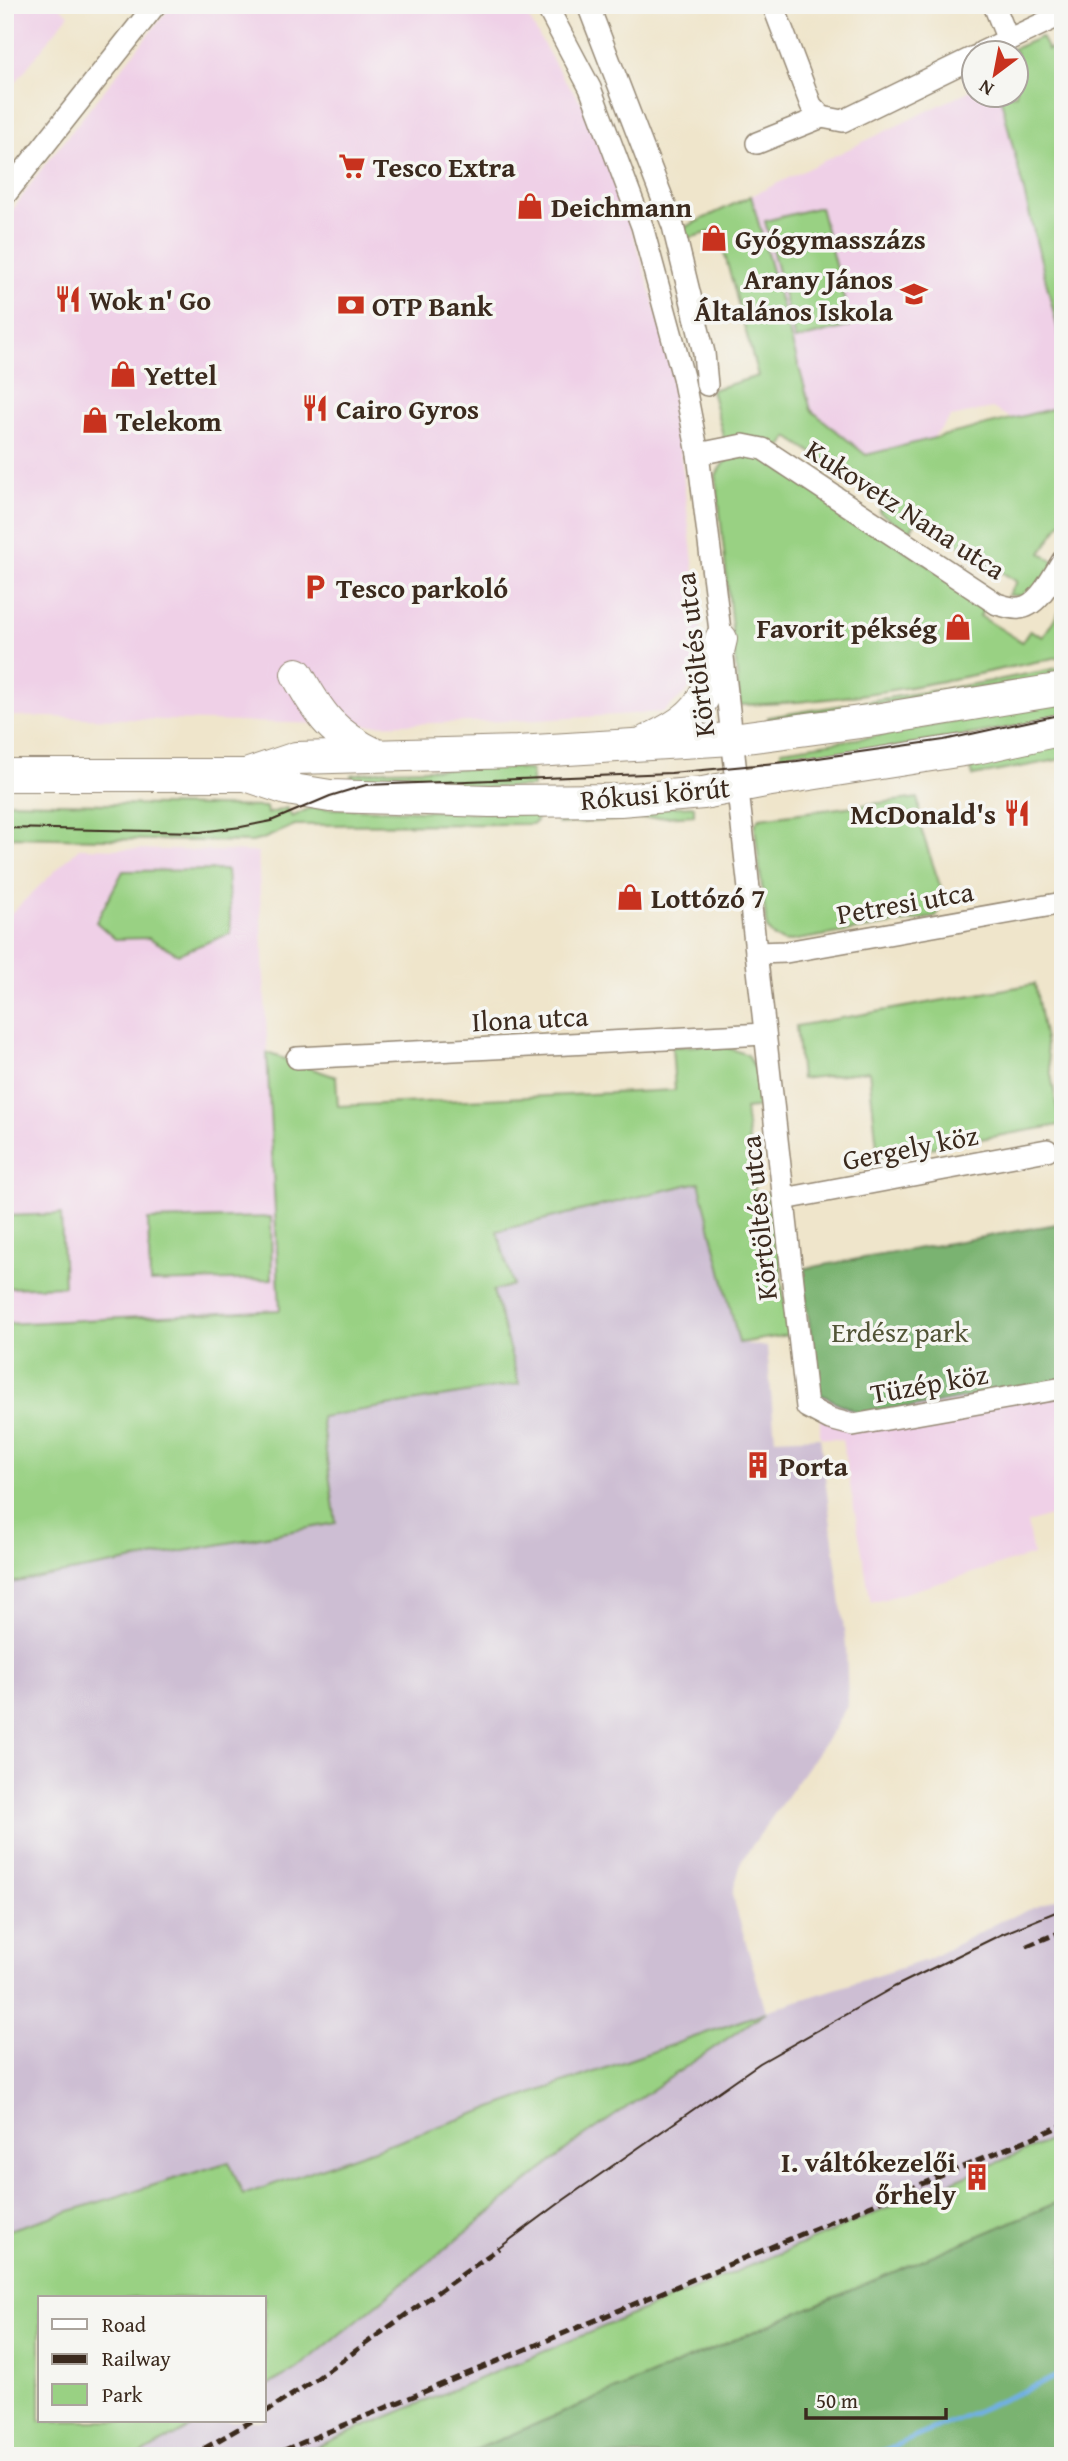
<svg xmlns="http://www.w3.org/2000/svg" width="1068" height="2461" viewBox="0 0 1068 2461" font-family="'Gentium Book Plus',serif">
<rect width="100%" height="100%" fill="#f6f6f2"/>
<filter id="ink" filterUnits="userSpaceOnUse"><feTurbulence type="fractalNoise" baseFrequency=".0143" numOctaves="2"/><feDisplacementMap in="SourceGraphic" scale="14" xChannelSelector="R" yChannelSelector="G"/><feConvolveMatrix kernelMatrix="1 2 1 2 8 2 1 2 1" color-interpolation-filters="sRGB"/></filter>
<filter id="wash" filterUnits="userSpaceOnUse"><feTurbulence type="fractalNoise" baseFrequency=".00686" numOctaves="4" result="noise"/><feDisplacementMap in="SourceGraphic" scale="28" xChannelSelector="R" yChannelSelector="G"/><feGaussianBlur stdDeviation="1.57" result="paint"/><feColorMatrix in="noise" values="0 0 0 0 0 0 0 0 0 0 0 0 0 0 0 0 0 1.4 0 .05"/><feComposite in="paint" operator="in"/></filter>
<g filter="url(#wash)">
<rect width="100%" height="100%" fill="#efe5cb"/>
<!-- built -->
<g fill="#efd0e7">
<path d="M5 5H57L69 14 5 96Z"/>
<path d="M172 5H521L563 78 585 107 614 176 643 265 670 361 705 667 690 689 663 712 538 720 369 725 5 716V221L40 171Z"/>
<path d="M973 89 974 94 1000 95 1063 350V406L1011 418 992 408 951 417 932 439 866 455 811 410 751 196Z"/>
<path d="M79 848 258 852 280 1311 5 1324V919Z"/>
<path d="M1063 1381V1512L1027 1523 1033 1555 871 1603 842 1440 820 1437V1394L865 1416Z"/>
</g>
<!-- industrial -->
<path fill="#cdbed3" d="M699 1182 739 1343 767 1347 775 1439 820 1437 846 1645 848 1703 834 1729 742 1860 732 1895 766 2011 929 1959 1001 1921 1063 1896V2135L294 2456H138L202 2421H264V2387L297 2369 579 2140 763 2013 242 2196 229 2162 5 2231V1584L336 1523 321 1417 519 1384 493 1291 513 1285 497 1231Z"/>
<!-- green -->
<g fill="#99d183" stroke="#6a7e50" stroke-width="2">
<path d="M1041 37 1048 50 1063 42V350L1000 95 1016 94V52H1006Z"/>
<path d="M751 196 811 410 866 455 1063 406V519L1041 553 1055 562 1032 596 1008 595 1017 582 918 519 909 532 879 512 886 501 788 437 780 448 724 439 711 390 758 376 718 230 685 239 681 229Z"/>
<path d="M820 207 851 326 795 340 765 221Z"/>
<path d="M757 455 987 603 980 616 1022 642 1030 630 1043 637 1063 605V656C957 679 849 703 740 705L716 475C727 453 735 456 757 455Z"/>
<path d="M1063 667V676L768 720V717L992 681Z"/>
<path d="M1063 701V719L781 766V750L876 736Z"/>
<path d="M1063 739V759L973 776 970 767 1018 750Z"/>
<path d="M517 767 518 769 531 770 533 787 409 788V780H404L353 786 351 775 385 770Z"/>
<path d="M918 798 921 829 944 897 943 905 936 917 785 942 774 937 767 929 755 829 756 822 760 818Z"/>
<path d="M5 802 266 807 267 814 287 808 292 817 310 808 538 814 536 822 532 824 295 825 263 839 252 842 5 837Z"/>
<path d="M694 806V815L558 824 556 813Z"/>
<path d="M227 870 231 933 178 954 149 938 115 939 96 922 123 871Z"/>
<path d="M1035 984 1060 1125 878 1157 869 1071 801 1079 796 1026Z"/>
<path d="M720 1045 748 1055 773 1106 745 1109 755 1194 783 1192 781 1277 789 1335 739 1343 699 1182 497 1231 513 1285 493 1291 519 1384 321 1417 336 1523 5 1584V1324L280 1310 267 1053 336 1077 338 1106 675 1090 672 1047Z"/>
<path d="M61 1214 64 1286 5 1288V1216Z"/>
<path d="M271 1217 272 1279 150 1282 148 1220Z"/>
<path d="M766 2012 579 2140 297 2369 264 2387V2298H40V2421H202L138 2456H5V2231L229 2162 243 2195Z"/>
<path d="M1063 2135V2200L461 2456H294Z"/>
</g>
<!-- forest -->
<g fill="#7ab371" stroke="#5a6e48" stroke-width="2">
<path d="M1063 1223V1381L864 1416 820 1394 801 1269Z"/>
<path d="M1063 2200V2456H461Z"/>
</g>
<g fill="none" stroke-linecap="round" stroke-linejoin="round">
<!-- stream -->
<path stroke="#71b0e4" stroke-width="5" d="M871 2456 1063 2374"/>
</g>
</g>
<g filter="url(#ink)">
<g fill="none" stroke-linecap="round" stroke-linejoin="round">
<defs>
<g id="street">
<path d="M546 5 590 88 642 226 683 377 698 454 721 639 807 1407 830 1419 853 1425 1063 1388"/>
<path d="M588 5 673 226 704 353 707 385"/>
<path d="M773 5 811 105 822 117"/>
<path d="M994 5 1008 40"/>
<path d="M982 52 1063 14"/>
<path d="M822 117 843 121 974 57"/>
<path d="M757 143 822 117"/>
<path d="M5 195 155 5"/>
<path d="M698 454 743 445 763 449 997 604C1004 606 1012 609 1019 608 1039 607 1053 575 1063 560"/>
<path d="M756 953 786 952 1063 903"/>
<path d="M297 1058 765 1034"/>
<path d="M784 1199 1047 1150"/>
</g>
<g id="secondary">
<path d="M297 674C320 716 333 734 376 755"/>
<path d="M647 741C706 713 706 700 721 639"/>
<path d="M5 775H246L296 758 518 752 732 739 875 720 1063 689"/>
<path d="M246 775 287 789 330 796 490 801 620 800 703 793 765 781 976 748 1063 729"/>
</g>
</defs>
<!-- street casing -->
<use href="#street" stroke="#958874" stroke-width="24"/>
<!-- secondary casing -->
<use href="#secondary" stroke="#958874" stroke-width="34"/>
<!-- street -->
<use href="#street" stroke="#fff" stroke-width="21"/>
<!-- secondary -->
<use href="#secondary" stroke="#fff" stroke-width="32"/>
<!-- tram -->
<g stroke="#3b2a1e" stroke-width="2">
<path d="M5 828 200 832 241 827 271 821 330 796 366 785 671 773 797 761 944 740 1063 714"/>
<path d="M499 2248 565 2199 760 2063 894 1987 1000 1935 1063 1909"/>
</g>
<!-- rail -->
<g stroke="#3b2a1e" stroke-width="5" stroke-dasharray="10 5" stroke-linecap="butt">
<path d="M1027 1946 1063 1931"/>
<path d="M264 2413 315 2380 499 2248"/>
<path d="M191 2456 252 2421"/>
<path d="M270 2456 1063 2125"/>
</g>
</g>
</g>
<!-- icons -->
<defs>
<symbol id="supermarket-bare" viewBox="-9 -9 18 18"><path d="M-6-5.5h2.5l.6 2H6L4.5 2H-2.5L-4.4-4H-6ZM-1.5 3.2a1.3 1.3 0 1 0 .1 0ZM3 3.2a1.3 1.3 0 1 0 .1 0Z" fill="#c8321e" stroke="#f6f6f2" stroke-width="2.5" paint-order="stroke"/></symbol>
<symbol id="shop-bare" viewBox="-9 -9 18 18"><path d="M-5-2.5h2.3a2.7 3.5 0 0 1 5.4 0H5L5.5 6h-11ZM-1.5-2.5h3a1.5 2.3 0 0 0-3 0Z" fill="#c8321e" stroke="#f6f6f2" stroke-width="2.5" paint-order="stroke"/></symbol>
<symbol id="school-bare" viewBox="-9 -9 18 18"><path d="M0-5L7-2L0 1L-7-2ZM-4 1L0 2.5L4 1V4Q0 6-4 4Z" fill="#c8321e" stroke="#f6f6f2" stroke-width="2.5" paint-order="stroke"/></symbol>
<symbol id="restaurant-bare" viewBox="-9 -9 18 18"><path d="M-5-6h1v4h1v-4h1v4h1v-4h1v5L-1.5 .5V6h-2V.5L-5-1ZM5-6V6H3V1.5H1.5Q1.5-4 5-6Z" fill="#c8321e" stroke="#f6f6f2" stroke-width="2.5" paint-order="stroke"/></symbol>
<symbol id="bank-bare" viewBox="-9 -9 18 18"><path d="M-6-4H6V4H-6ZM0-2.3a2.3 2.3 0 1 0 0 4.6a2.3 2.3 0 1 0 0-4.6Z" fill="#c8321e" stroke="#f6f6f2" stroke-width="2.5" paint-order="stroke"/></symbol>
<symbol id="parking-bare" viewBox="-9 -9 18 18"><path d="M-3.5-5.5H1a3.5 3.5 0 0 1 0 7H-1V5.5H-3.5ZM-1-3.4V-.6H.8a1.4 1.4 0 0 0 0-2.8Z" fill="#c8321e" stroke="#f6f6f2" stroke-width="2.5" paint-order="stroke"/></symbol>
<symbol id="building-bare" viewBox="-9 -9 18 18"><path d="M-4-6H4V6H1V3H-1V6H-4ZM-2.5-4.3h1.7v1.8h-1.7ZM.8-4.3h1.7v1.8H.8ZM-2.5-1h1.7V.8h-1.7ZM.8-1h1.7V.8H.8Z" fill="#c8321e" stroke="#f6f6f2" stroke-width="2.5" paint-order="stroke"/></symbol>
</defs>
<g fill-rule="evenodd">
<use href="#supermarket-bare" x="333" y="147" width="38" height="38"/>
<use href="#shop-bare" x="511" y="187" width="38" height="38"/>
<use href="#shop-bare" x="695" y="219" width="38" height="38"/>
<use href="#school-bare" x="895" y="275" width="38" height="38"/>
<use href="#restaurant-bare" x="49" y="280" width="38" height="38"/>
<use href="#bank-bare" x="332" y="286" width="38" height="38"/>
<use href="#shop-bare" x="104" y="355" width="38" height="38"/>
<use href="#restaurant-bare" x="296" y="389" width="38" height="38"/>
<use href="#shop-bare" x="76" y="401" width="38" height="38"/>
<use href="#parking-bare" x="296" y="568" width="38" height="38"/>
<use href="#shop-bare" x="939" y="608" width="38" height="38"/>
<use href="#restaurant-bare" x="998" y="794" width="38" height="38"/>
<use href="#shop-bare" x="611" y="878" width="38" height="38"/>
<use href="#building-bare" x="739" y="1446" width="38" height="38"/>
<use href="#building-bare" x="958" y="2158" width="38" height="38"/>
</g>
<g text-anchor="middle" dominant-baseline="central" stroke-width="7" stroke-linejoin="round" paint-order="stroke">
<!-- poi labels -->
<g font-size="28" font-weight="bold" fill="#3b2a1e" stroke="#f6f6f2" text-anchor="start">
<text x="373" y="166">Tesco Extra</text>
<text x="551" y="206">Deichmann</text>
<text x="735" y="238">Gyógymasszázs</text>
<text x="893" y="278" text-anchor="end">Arany János<tspan x="893" dy="32">Általános Iskola</tspan></text>
<text x="89" y="299">Wok n' Go</text>
<text x="372" y="305">OTP Bank</text>
<text x="144" y="374">Yettel</text>
<text x="336" y="408">Cairo Gyros</text>
<text x="116" y="420">Telekom</text>
<text x="336" y="587">Tesco parkoló</text>
<text x="937" y="627" text-anchor="end">Favorit pékség</text>
<text x="996" y="813" text-anchor="end">McDonald's</text>
<text x="651" y="897">Lottózó 7</text>
<text x="779" y="1465">Porta</text>
<text x="956" y="2161" text-anchor="end">I. váltókezelői<tspan x="956" dy="32">őrhely</tspan></text>
</g>
<!-- street labels -->
<g font-size="28" fill="#3b2a1e" stroke="#f6f6f2">
<text transform="translate(906 509) rotate(33)">Kukovetz Nana utca</text>
<text transform="translate(694 655) rotate(-97)">Körtöltés utca</text>
<text transform="translate(655 793) rotate(-5)">Rókusi körút</text>
<text transform="translate(905 902) rotate(-10)">Petresi utca</text>
<text transform="translate(530 1018) rotate(-3)">Ilona utca</text>
<text transform="translate(910 1147) rotate(-11)">Gergely köz</text>
<text transform="translate(758 1218) rotate(-96)">Körtöltés utca</text>
<text transform="translate(929 1383) rotate(-10)">Tüzép köz</text>
</g>
<!-- park labels -->
<g font-size="28" fill="#525437" stroke="#f6f6f2">
<text x="900" y="1331">Erdész park</text>
</g>
</g>
<!-- margin -->
<rect width="1068" height="2461" fill="none" stroke="#f6f6f2" stroke-width="28"/>
<!-- legend -->
<rect x="38" y="2296" width="228" height="126" fill="#f6f6f2" stroke="#aba49d" stroke-width="2"/>
<rect x="52" y="2319" width="35" height="10" fill="#ffffff" stroke="#aba49d" stroke-width="2"/>
<text x="102" y="2332" font-size="21" fill="#3b2a1e">Road</text>
<rect x="52" y="2354" width="35" height="10" fill="#3b2a1e" stroke="#aba49d" stroke-width="2"/>
<text x="102" y="2366" font-size="21" fill="#3b2a1e">Railway</text>
<rect x="52" y="2384" width="35" height="21" fill="#99d183" stroke="#aba49d" stroke-width="2"/>
<text x="102" y="2402" font-size="21" fill="#3b2a1e">Park</text>
<!-- north arrow -->
<g transform="translate(995 74) rotate(212)"><circle r="33" fill="#f6f6f2" stroke="#aba49d" stroke-width="2"/>
<path d="M0-5L12 26L0 18L-12 26Z" fill="#c8321e"/>
<text y="-10" font-size="19" font-weight="bold" text-anchor="middle" fill="#3b2a1e">N</text>
</g>
<!-- scale -->
<path d="M806 2408v10h140v-10" fill="none" stroke="#3b2a1e" stroke-width="3.5"/>
<text x="816" y="2408" font-size="21" fill="#3b2a1e" stroke="#f6f6f2" stroke-width="5" paint-order="stroke">50 m</text>
</svg>
